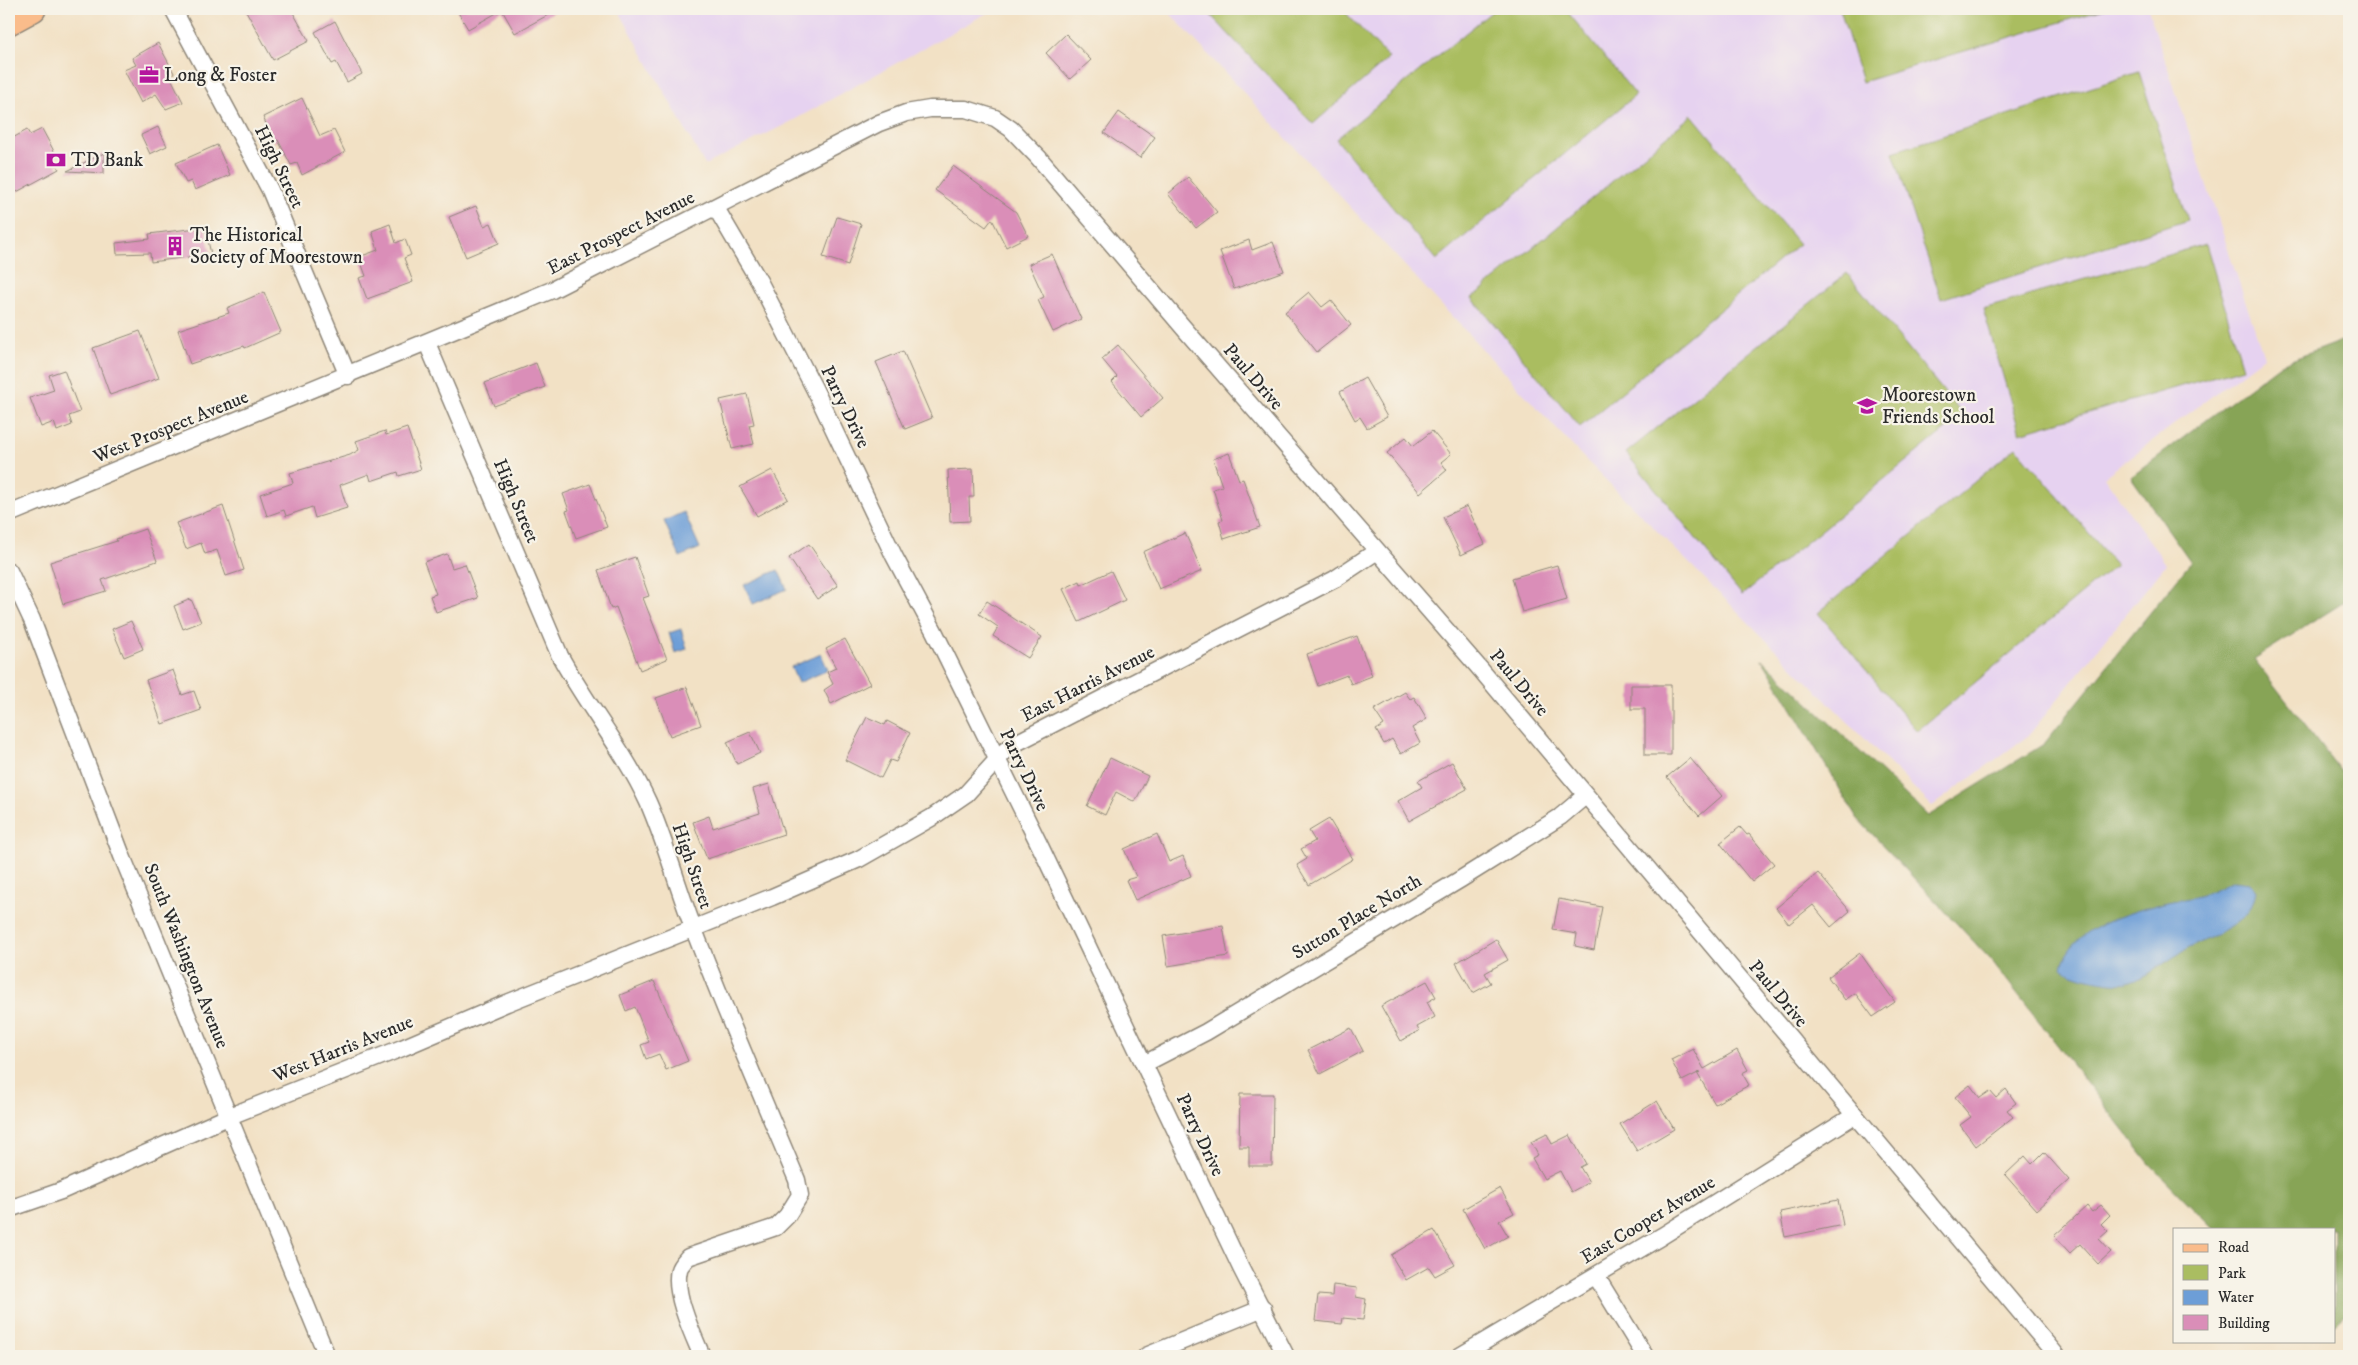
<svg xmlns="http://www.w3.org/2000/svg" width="2358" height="1365" viewBox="0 0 2358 1365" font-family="'IM FELL DW Pica',serif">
<rect width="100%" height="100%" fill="#f7f3e8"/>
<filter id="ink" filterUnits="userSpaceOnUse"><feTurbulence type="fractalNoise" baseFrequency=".02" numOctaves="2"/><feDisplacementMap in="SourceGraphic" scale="10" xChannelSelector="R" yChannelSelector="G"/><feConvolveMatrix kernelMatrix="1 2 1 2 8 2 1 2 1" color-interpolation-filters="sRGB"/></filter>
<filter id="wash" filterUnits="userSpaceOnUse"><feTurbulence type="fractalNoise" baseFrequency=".0096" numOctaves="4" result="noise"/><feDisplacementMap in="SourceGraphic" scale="20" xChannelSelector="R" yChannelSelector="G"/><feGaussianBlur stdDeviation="1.12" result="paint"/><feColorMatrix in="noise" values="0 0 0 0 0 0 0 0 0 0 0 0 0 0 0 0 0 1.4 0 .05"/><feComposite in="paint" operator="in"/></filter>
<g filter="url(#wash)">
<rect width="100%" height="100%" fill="#f2e1c5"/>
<!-- built -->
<g fill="#e6d2f0">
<path d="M618 9H994L792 121 705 165Z"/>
<path d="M1166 9H2148L2264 357 2104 477 2166 564 2029 735 1932 806 1581 455Z"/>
</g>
<!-- green -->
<g fill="#aabd61" stroke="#6a7446">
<path d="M1205 9H1342L1389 58 1313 124Z"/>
<path d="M1495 9H1565L1636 95 1436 260 1336 139Z"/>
<path d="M1840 9H2104L1862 82Z"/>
<path d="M2139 72 2188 220 1941 299 1893 152Z"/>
<path d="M1692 115 1799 244 1580 427 1472 298Z"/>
<path d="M2206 244 2243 368 2020 433 1983 309Z"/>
<path d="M1847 273 1963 415 1742 595 1626 453Z"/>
<path d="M2016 447 2116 565 1917 731 1818 613Z"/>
</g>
<!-- forest -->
<path fill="#87a457" stroke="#596841" d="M2349 338V599L2254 659 2349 782V1310L2334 1324V1229H2214L2150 1164 1992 961 1857 818 1762 659 1928 816 2044 744 2191 562 2131 477 2281 364Z"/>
<!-- water -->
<g fill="#6d9ed7" stroke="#4c6481">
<path d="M684 512 700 548 680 557 664 521Z"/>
<path d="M778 570 787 589 753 604 744 585Z"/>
<path d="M681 629 687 649 675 653 669 633Z"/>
<path d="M821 654 828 670 798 683 791 667Z"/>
<path d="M2234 881 2250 883 2256 891C2254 901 2250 911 2242 918 2225 933 2201 941 2182 952 2164 962 2148 977 2128 983 2116 986 2070 977 2062 968 2068 929 2130 912 2164 903 2180 899 2198 898 2213 891 2220 888 2226 884 2234 881Z"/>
</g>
<g id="blocks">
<!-- building -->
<g fill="#da8eb8">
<path d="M245 9H291L309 41 273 60Z"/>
<path d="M456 9H559L515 33 502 10 468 29Z"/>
<path d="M335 21 362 74 347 82 336 62 332 64 315 32Z"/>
<path d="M1066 34 1091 60 1070 79 1046 53Z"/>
<path d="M158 43 174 73 171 78 183 102 166 109 156 94 141 103 124 70 136 65 132 58Z"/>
<path d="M302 98 320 136 334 130 345 152 302 175 297 163 291 165 278 140 274 142 263 117Z"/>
<path d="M1119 112 1155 137 1140 158 1104 133Z"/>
<path d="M158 127 167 146 150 154 141 135Z"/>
<path d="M42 129 56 155 53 158 59 169 13 194 9 186V140L27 130 30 135Z"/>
<path d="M217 145 230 175 195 190 191 181 186 183 176 163Z"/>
<path d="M104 153V173L67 171Z"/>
<path d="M953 166 1016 212 1028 236 1006 247 992 219 986 227 935 190Z"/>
<path d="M1188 177 1217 212 1196 228 1168 194Z"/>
<path d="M476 206 484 226 491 223 499 243 466 257 449 217Z"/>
<path d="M837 217 861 224 848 265 823 257Z"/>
<path d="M390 224 396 243 405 239 411 255 404 258 413 282 367 299 359 278 366 276 359 257 378 250 372 231Z"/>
<path d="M205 227 211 254 151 262 150 253 117 254 116 243 150 239 149 234Z"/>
<path d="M1249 240 1252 250 1273 242 1284 271 1234 289 1220 251Z"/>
<path d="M1052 254 1081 319 1053 332 1038 300 1044 297 1029 264Z"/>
<path d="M264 292 281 332 245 348 244 346 190 364 178 330 229 313 227 308Z"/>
<path d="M1309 292 1322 307 1331 300 1351 325 1317 352 1285 312Z"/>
<path d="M140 331 159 378 110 395 93 348Z"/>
<path d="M1118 345 1163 398 1141 417 1112 382 1117 377 1102 359Z"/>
<path d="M903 351 932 418 905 429 876 362Z"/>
<path d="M536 363 545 387 494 406 485 383Z"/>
<path d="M64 370 80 412 69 416 72 425 57 431 54 422 41 427 30 398 54 390 49 375Z"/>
<path d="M1365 378 1387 417 1367 428 1360 417 1355 420 1340 392Z"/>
<path d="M747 394 754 424 749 425 754 444 732 449 720 400Z"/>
<path d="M407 428 421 469 399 476 398 472 371 481 369 474 340 485 347 508 315 518 312 507 286 516 284 510 267 516 260 494 293 483 290 473 350 455 359 450 356 441 385 431 386 435Z"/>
<path d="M1432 431 1451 454 1441 462 1447 470 1420 493 1387 453 1406 437 1413 446Z"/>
<path d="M1229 453 1239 480 1243 479 1260 527 1224 539 1219 521 1223 520 1213 489 1222 486 1213 459Z"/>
<path d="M973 469 974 497H969L970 521 950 522 948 470Z"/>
<path d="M772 470 788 499 757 516 740 487Z"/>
<path d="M590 484 607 527 576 538 566 511 569 510 563 494Z"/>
<path d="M223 506 244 570 226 576 217 550 205 554 201 543 186 549 176 523Z"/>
<path d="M1467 506 1485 544 1461 555 1443 517Z"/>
<path d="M145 529 157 561 102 580 106 591 63 604 50 562 117 541 116 539Z"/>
<path d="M1185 533 1202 571 1159 589 1143 552Z"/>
<path d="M809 544 838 586 817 599 789 558Z"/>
<path d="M447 554 452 568 465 564 478 598 436 612 430 596 436 594 424 562Z"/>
<path d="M635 557 649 596 643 598 667 659 640 670 616 607 611 609 598 570Z"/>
<path d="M1557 565 1567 599 1522 612 1512 578Z"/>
<path d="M1111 571 1125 600 1079 622 1063 589 1080 581 1081 585Z"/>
<path d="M191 599 201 622 183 629 174 606Z"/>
<path d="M987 601 1042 637 1028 658 993 636 998 627 979 614Z"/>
<path d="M131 621 143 649 124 657 112 629Z"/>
<path d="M1357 636 1372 676 1351 684 1347 675 1318 686 1307 654Z"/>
<path d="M845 639 870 684 831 704 824 690 833 684 827 672 836 668 826 649Z"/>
<path d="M173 670 182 695 194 691 201 710 162 724 146 680Z"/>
<path d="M1631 685H1671V755H1645V709H1631Z"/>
<path d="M687 687 701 725 670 736 656 698Z"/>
<path d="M1405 692 1410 699 1414 697 1427 719 1412 728 1420 743 1401 754 1392 739 1384 744 1376 730 1384 725 1374 710Z"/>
<path d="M867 717 885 725 887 721 910 733 896 762 890 760 881 778 845 760Z"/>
<path d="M750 732 760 753 737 764 727 742Z"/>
<path d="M1110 758 1148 776 1135 802 1116 792 1105 815 1087 806Z"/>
<path d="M1690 758 1722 796 1699 816 1667 777Z"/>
<path d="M1452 762 1467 789 1409 821 1398 801 1422 787 1418 781Z"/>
<path d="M769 784 784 834 707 859 693 822 709 816 713 828 760 813 753 789Z"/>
<path d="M1329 819 1353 859 1309 885 1297 865 1307 859 1301 849 1315 841 1309 831Z"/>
<path d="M1740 827 1747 835 1749 834 1774 864 1752 882 1720 843Z"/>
<path d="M1157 834 1169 862 1183 856 1191 876 1135 900 1126 880 1136 877 1124 849Z"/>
<path d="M1818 873 1850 911 1831 927 1813 905 1789 924 1776 908Z"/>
<path d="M1559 899 1602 907 1594 950 1575 946 1577 934 1553 930Z"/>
<path d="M1223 926 1228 956 1168 966 1163 936Z"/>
<path d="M1496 939 1508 960 1485 973 1491 983 1473 993 1456 963Z"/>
<path d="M1860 953 1895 1002 1873 1017 1855 993 1845 1000 1828 977Z"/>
<path d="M654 981 688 1061 666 1070 659 1054 646 1059 641 1045 649 1042 635 1007 626 1011 620 995Z"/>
<path d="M1427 981 1436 997 1427 1002 1435 1017 1417 1027 1419 1031 1401 1041 1381 1006Z"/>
<path d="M1351 1028 1363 1051 1320 1074 1308 1050Z"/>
<path d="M1693 1049 1704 1069 1737 1050 1748 1070 1742 1073 1749 1085 1715 1104 1697 1073 1700 1072 1682 1081 1671 1060Z"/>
<path d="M1970 1085 1980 1098 1990 1091 1996 1098 2006 1089 2016 1103 2007 1110 2013 1117 1976 1146 1960 1125 1971 1117 1955 1097Z"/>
<path d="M1240 1094H1273L1272 1166H1249V1147H1239Z"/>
<path d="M1657 1101 1674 1129 1637 1151 1620 1124Z"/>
<path d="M1547 1134 1552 1144 1570 1135 1586 1164 1580 1167 1589 1182 1571 1192 1560 1171 1544 1179 1532 1158 1538 1155 1531 1142Z"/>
<path d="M2044 1152 2069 1180 2036 1210 2005 1175 2025 1156 2032 1164Z"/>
<path d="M1500 1188 1514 1213 1499 1221 1508 1236 1485 1249 1463 1209Z"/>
<path d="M1838 1200 1843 1225 1785 1237 1780 1212Z"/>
<path d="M2101 1205 2110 1215 2101 1224 2108 1231 2099 1239 2111 1252 2098 1264 2080 1244 2070 1253 2054 1236 2087 1206 2092 1212Z"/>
<path d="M1434 1230 1455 1265 1435 1276 1429 1267 1406 1280 1391 1255Z"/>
<path d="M1333 1285 1357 1288 1356 1297 1366 1299 1363 1320 1343 1318 1342 1324 1315 1321 1318 1295 1332 1296Z"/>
</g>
</g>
</g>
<g filter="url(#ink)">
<use href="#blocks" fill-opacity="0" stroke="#8e8678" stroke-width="1"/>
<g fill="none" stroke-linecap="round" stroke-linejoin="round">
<defs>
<g id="minor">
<path d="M173 9 270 190 348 376"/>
<path d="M716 208 759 281 815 390 894 556 934 631 1040 846 1241 1268 1286 1356"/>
<path d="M427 343 560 656C587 706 624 750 648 802 666 843 677 886 693 927 725 1012 762 1096 797 1180L800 1195 787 1216 776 1227 688 1257C686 1260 680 1265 679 1270 673 1293 693 1335 702 1356"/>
<path d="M9 514 552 290 879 123 906 113 930 109H966L995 118 1011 129 1038 157 1188 333 1481 670 2057 1356"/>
<path d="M9 571 32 620 122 856 327 1356"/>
<path d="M1144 1064 1206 1032 1461 879 1560 817 1585 796"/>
<path d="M9 1209 61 1191 230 1116 402 1048 507 1003 772 897 859 859 931 818 966 794 1006 750 1016 743 1335 579 1377 551"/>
<path d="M1596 1276 1645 1356"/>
<path d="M1146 1356 1263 1308"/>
<path d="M1460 1356 1662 1236 1855 1115"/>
</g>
<path id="primary" d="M9 22 33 9"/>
</defs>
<!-- minor casing -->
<use href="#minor" stroke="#8e8678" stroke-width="19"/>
<!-- primary casing -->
<use href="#primary" stroke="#8e8678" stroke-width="28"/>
<!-- minor -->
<use href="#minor" stroke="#fff" stroke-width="16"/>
<!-- primary -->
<use href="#primary" stroke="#fabc8b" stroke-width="25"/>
</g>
</g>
<!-- icons -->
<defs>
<symbol id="office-bare" viewBox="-9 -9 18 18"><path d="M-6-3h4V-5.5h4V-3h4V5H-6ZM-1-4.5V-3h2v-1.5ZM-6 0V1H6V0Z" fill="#b5179e" stroke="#f7f3e8" stroke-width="2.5" paint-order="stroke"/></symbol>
<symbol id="bank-bare" viewBox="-9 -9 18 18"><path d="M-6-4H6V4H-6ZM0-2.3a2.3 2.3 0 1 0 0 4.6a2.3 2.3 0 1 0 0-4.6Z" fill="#b5179e" stroke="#f7f3e8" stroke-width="2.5" paint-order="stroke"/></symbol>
<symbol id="building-bare" viewBox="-9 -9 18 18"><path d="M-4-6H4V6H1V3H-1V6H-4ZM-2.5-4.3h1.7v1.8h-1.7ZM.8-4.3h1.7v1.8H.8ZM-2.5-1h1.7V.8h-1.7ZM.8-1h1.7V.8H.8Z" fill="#b5179e" stroke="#f7f3e8" stroke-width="2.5" paint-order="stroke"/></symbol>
<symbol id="school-bare" viewBox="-9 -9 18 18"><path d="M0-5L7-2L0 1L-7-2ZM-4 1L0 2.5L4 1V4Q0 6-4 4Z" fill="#b5179e" stroke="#f7f3e8" stroke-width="2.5" paint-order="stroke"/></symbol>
</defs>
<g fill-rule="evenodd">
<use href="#office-bare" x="135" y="61" width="28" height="28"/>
<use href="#bank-bare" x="42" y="146" width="28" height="28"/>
<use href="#building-bare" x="161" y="232" width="28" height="28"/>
<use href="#school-bare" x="1853" y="392" width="28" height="28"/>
</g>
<g text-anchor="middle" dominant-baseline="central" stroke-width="4.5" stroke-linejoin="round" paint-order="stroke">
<!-- poi labels -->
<g font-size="19" fill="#2b2b2b" stroke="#f7f3e8" text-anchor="start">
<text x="164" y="75">Long &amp; Foster</text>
<text x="71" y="160">TD Bank</text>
<text x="190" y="235">The Historical<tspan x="190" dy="22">Society of Moorestown</tspan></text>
<text x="1882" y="395">Moorestown<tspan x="1882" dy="22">Friends School</tspan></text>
</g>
<!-- street labels -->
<g font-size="19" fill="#2b2b2b" stroke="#f7f3e8">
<text transform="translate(279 167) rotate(64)">High Street</text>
<text transform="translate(621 233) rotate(-27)">East Prospect Avenue</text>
<text transform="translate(1253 377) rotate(49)">Paul Drive</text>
<text transform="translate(845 407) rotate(64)">Parry Drive</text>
<text transform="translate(171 427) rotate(-22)">West Prospect Avenue</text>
<text transform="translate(516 501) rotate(67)">High Street</text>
<text transform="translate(1519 683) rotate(50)">Paul Drive</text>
<text transform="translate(1088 684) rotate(-27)">East Harris Avenue</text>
<text transform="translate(1024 770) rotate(64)">Parry Drive</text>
<text transform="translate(692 866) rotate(71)">High Street</text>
<text transform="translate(1357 917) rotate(-31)">Sutton Place North</text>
<text transform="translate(186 956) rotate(68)">South Washington Avenue</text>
<text transform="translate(1778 994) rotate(50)">Paul Drive</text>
<text transform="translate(343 1049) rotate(-22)">West Harris Avenue</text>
<text transform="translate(1200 1135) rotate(65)">Parry Drive</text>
<text transform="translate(1648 1220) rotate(-31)">East Cooper Avenue</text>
</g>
</g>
<!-- margin -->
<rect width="2358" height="1365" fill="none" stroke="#f7f3e8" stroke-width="30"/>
<!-- legend -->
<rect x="2173" y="1228" width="162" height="115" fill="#f7f3e8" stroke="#a5a39c"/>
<rect x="2183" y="1244" width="25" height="8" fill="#fabc8b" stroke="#a5a39c"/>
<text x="2218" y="1252" font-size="15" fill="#2b2b2b">Road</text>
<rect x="2183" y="1265" width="25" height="15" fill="#aabd61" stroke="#a5a39c"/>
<text x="2218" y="1278" font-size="15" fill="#2b2b2b">Park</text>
<rect x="2183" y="1290" width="25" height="15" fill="#6d9ed7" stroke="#a5a39c"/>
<text x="2218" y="1302" font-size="15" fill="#2b2b2b">Water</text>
<rect x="2183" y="1315" width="25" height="15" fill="#da8eb8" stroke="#a5a39c"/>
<text x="2218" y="1328" font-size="15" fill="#2b2b2b">Building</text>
</svg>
